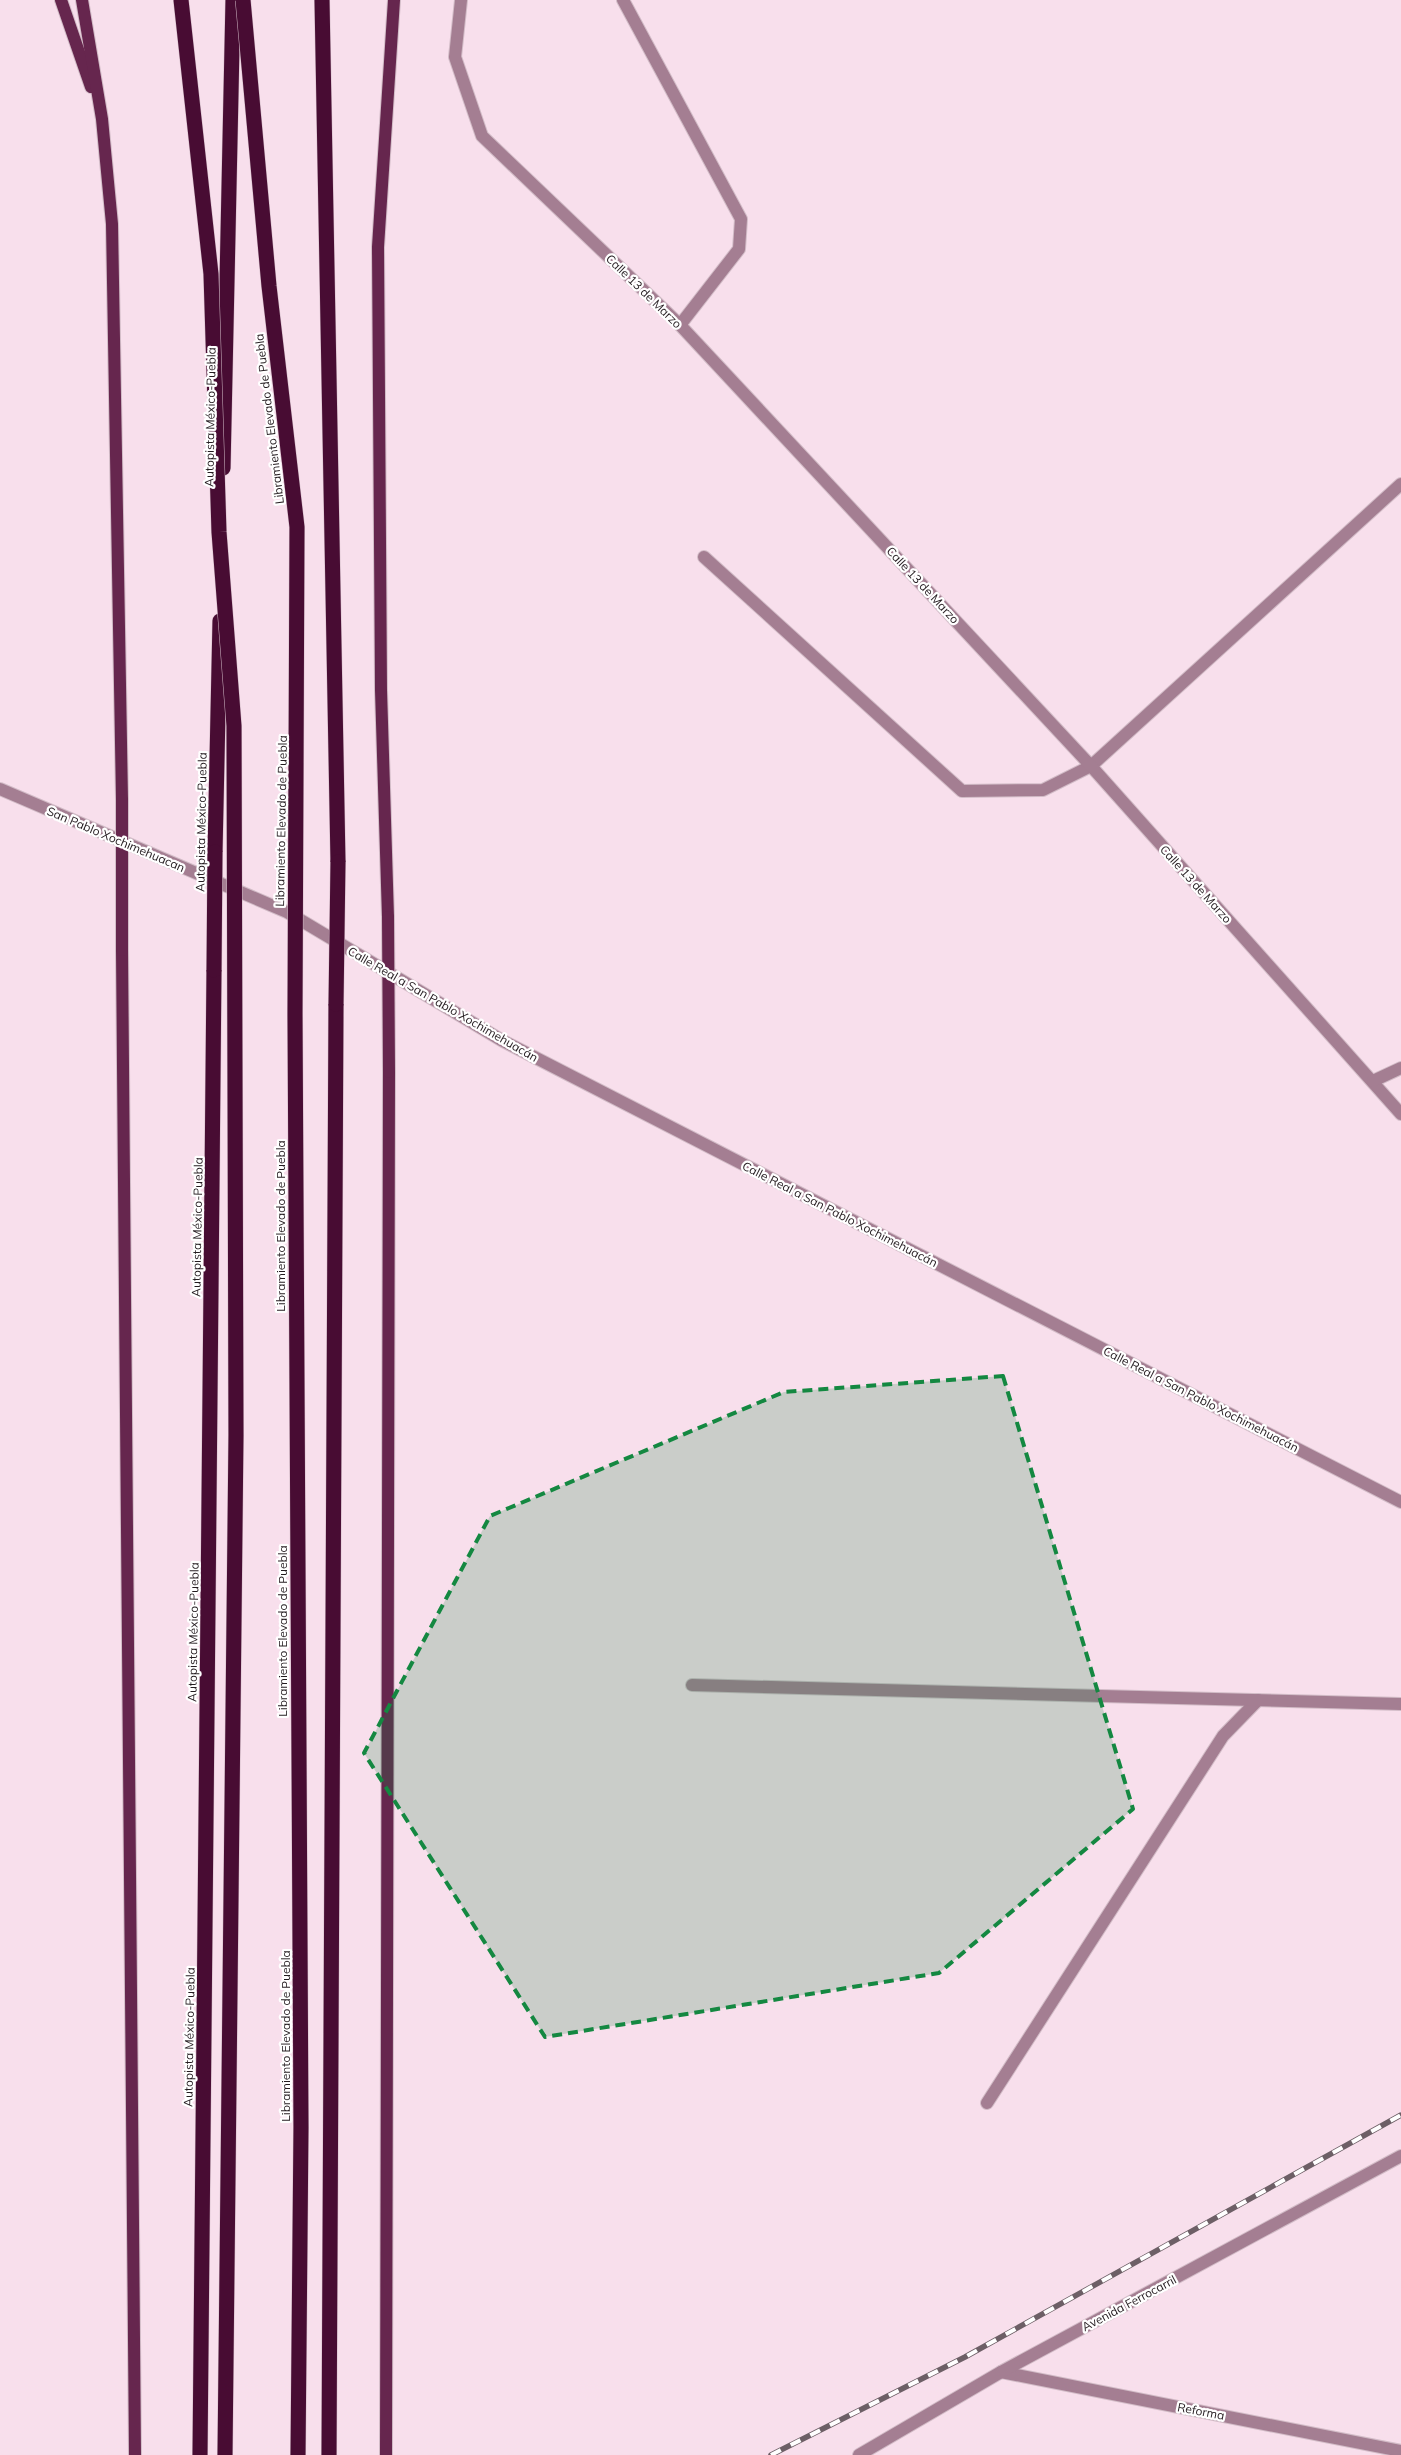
<svg xmlns="http://www.w3.org/2000/svg" width="1401" height="2455" viewBox="0 0 1401 2455" font-family="Mulish,sans-serif">
<rect width="100%" height="100%" fill="#f8dfec"/>
<g fill="none" stroke-linecap="round" stroke-linejoin="round">
<defs>
<g id="lane">
<path d="M623 0 741 219 739 249 680 325"/>
<path d="M704 557 962 791 1043 790 1091 766 1401 484"/>
<path d="M987 2103 1223 1736 1258 1700"/>
</g>
<g id="street">
<path d="M461 0 455 57 482 136 680 325 1091 766 1401 1114"/>
<path d="M0 789 287 912 503 1041 1401 1502"/>
<path d="M1373 1081 1401 1068"/>
<path d="M692 1685 1401 1704"/>
<path d="M1001 2372 1401 2451"/>
<path d="M859 2455 1001 2372 1401 2156"/>
</g>
<g id="primary">
<path d="M61 0 91 87"/>
<path d="M82 0 102 119 112 224 122 800"/>
<path d="M388 917 381 690 378 247 394 0"/>
<path d="M122 950 135 2455"/>
<path d="M386 2455 389 1072"/>
</g>
<g id="highway">
<path d="M322 0 338 862"/>
<path d="M223 468 233 0"/>
<path d="M215 852 220 621"/>
<path d="M200 2455 214 970"/>
<path d="M329 2455 336 1004"/>
</g>
</defs>
<!-- lane casing -->
<use href="#lane" stroke="#d2bcc7" stroke-width="14"/>
<!-- street casing -->
<use href="#street" stroke="#d2bcc7" stroke-width="14"/>
<!-- primary casing -->
<use href="#primary" stroke="#d2bcc7" stroke-width="14"/>
<!-- highway casing -->
<use href="#highway" stroke="#d2bcc7" stroke-width="16"/>
<!-- lane -->
<use href="#lane" stroke="#a47e92" stroke-width="12"/>
<!-- street -->
<use href="#street" stroke="#a47e92" stroke-width="12"/>
<!-- primary -->
<use href="#primary" stroke="#66264e" stroke-width="12"/>
<!-- highway -->
<use href="#highway" stroke="#480c33" stroke-width="15"/>
<defs>
<path id="rail" d="M771 2455 965 2357 1401 2115"/>
</defs>
<!-- rail casing -->
<use href="#rail" stroke="#6d5f66" stroke-width="5.5"/>
<!-- rail -->
<use href="#rail" stroke="#fff" stroke-width="4" stroke-dasharray="11" stroke-linecap="butt"/>
<defs>
<g id="primary-bridge">
<path d="M388 917 389 1072"/>
<path d="M122 950V800"/>
</g>
<g id="highway-bridge">
<path d="M181 0 211 274 219 532 234 726 236 1435 225 2455"/>
<path d="M243 0 269 286 297 527 295 1014 301 2127 298 2455"/>
<path d="M214 970 215 852"/>
<path d="M336 1004 338 862"/>
</g>
</defs>
<!-- primary-bridge casing -->
<use href="#primary-bridge" stroke="#d2bcc7" stroke-width="14" stroke-linecap="butt"/>
<!-- highway-bridge casing -->
<use href="#highway-bridge" stroke="#d2bcc7" stroke-width="16" stroke-linecap="butt"/>
<!-- primary-bridge -->
<use href="#primary-bridge" stroke="#66264e" stroke-width="12"/>
<!-- highway-bridge -->
<use href="#highway-bridge" stroke="#480c33" stroke-width="15"/>
</g>
<!-- marked area -->
<path fill="#148841" fill-opacity="0.2" stroke="#148841" stroke-width="4" stroke-dasharray="10 6" stroke-linejoin="round" d="M1003 1376 1133 1809 939 1973 545 2037 364 1753 490 1516 784 1392Z"/>
<g text-anchor="middle" dominant-baseline="central" stroke-width="4.5" stroke-linejoin="round" paint-order="stroke">
<!-- street labels -->
<g font-size="12" fill="#231b1f" stroke="#fff">
<text transform="translate(644 291) rotate(44)">Calle 13 de Marzo</text>
<text transform="translate(210 417) rotate(-89)">Autopista México-Puebla</text>
<text transform="translate(269 419) rotate(-97)">Libramiento Elevado de Puebla</text>
<text transform="translate(923 585) rotate(47)">Calle 13 de Marzo</text>
<text transform="translate(281 821) rotate(-89)">Libramiento Elevado de Puebla</text>
<text transform="translate(201 822) rotate(-89)">Autopista México-Puebla</text>
<text transform="translate(116 839) rotate(23)">San Pablo Xochimehuacan</text>
<text transform="translate(1196 884) rotate(48)">Calle 13 de Marzo</text>
<text transform="translate(443 1004) rotate(30)">Calle Real a San Pablo Xochimehuacán</text>
<text transform="translate(840 1214) rotate(27)">Calle Real a San Pablo Xochimehuacán</text>
<text transform="translate(280 1226) rotate(-90)">Libramiento Elevado de Puebla</text>
<text transform="translate(197 1227) rotate(-89)">Autopista México-Puebla</text>
<text transform="translate(1201 1399) rotate(27)">Calle Real a San Pablo Xochimehuacán</text>
<text transform="translate(282 1631) rotate(-90)">Libramiento Elevado de Puebla</text>
<text transform="translate(193 1632) rotate(-89)">Autopista México-Puebla</text>
<text transform="translate(285 2036) rotate(-90)">Libramiento Elevado de Puebla</text>
<text transform="translate(189 2037) rotate(-89)">Autopista México-Puebla</text>
<text transform="translate(1129 2303) rotate(-28)">Avenida Ferrocarril</text>
<text transform="translate(1201 2411) rotate(11)">Reforma</text>
</g>
</g>
</svg>
